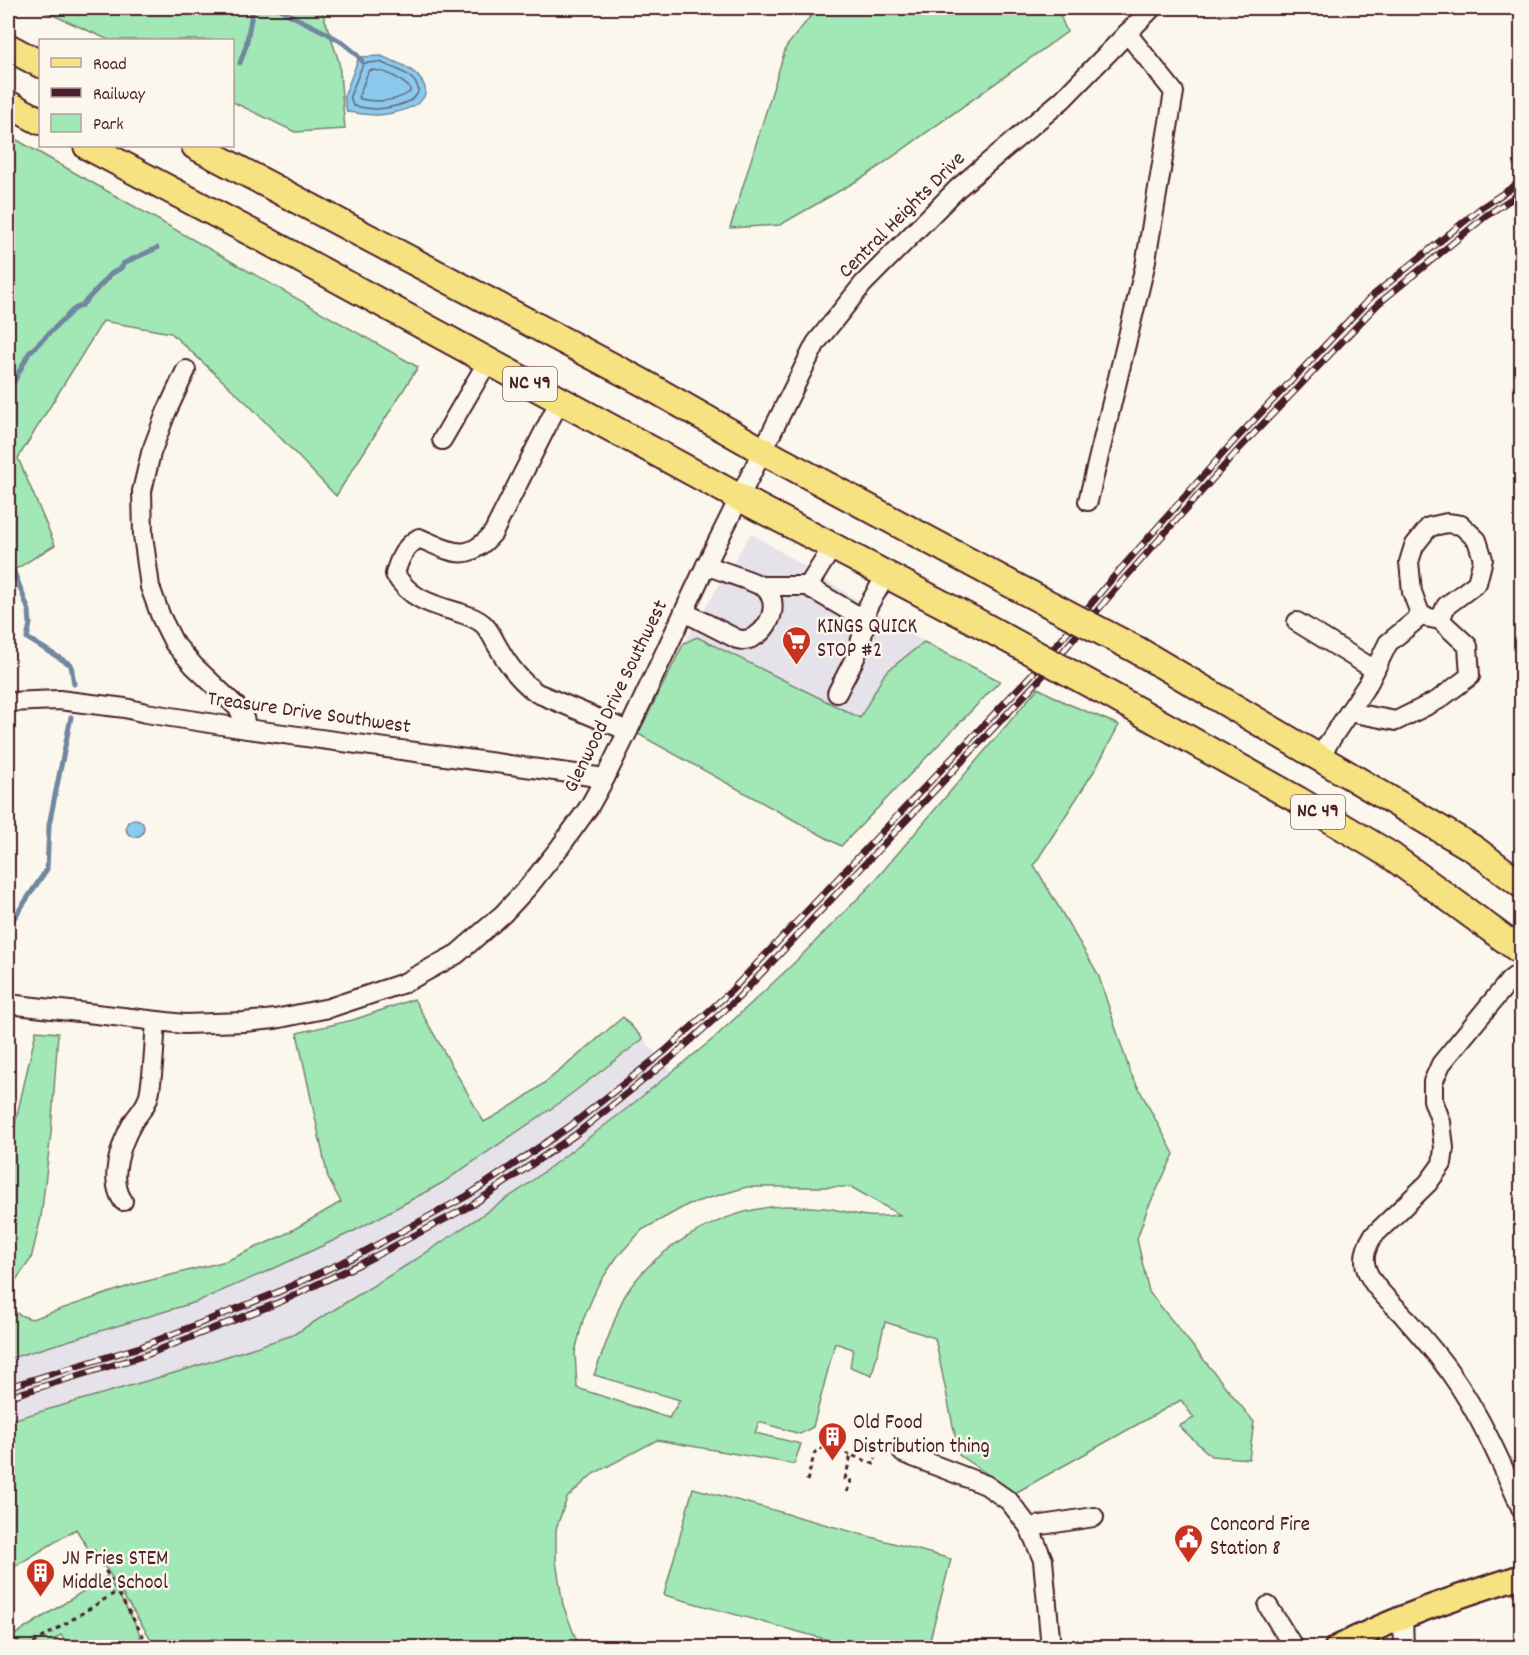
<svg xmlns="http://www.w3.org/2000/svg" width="1529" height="1655" viewBox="0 0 1529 1655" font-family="Dekko,sans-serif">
<rect width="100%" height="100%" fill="#fbf7ec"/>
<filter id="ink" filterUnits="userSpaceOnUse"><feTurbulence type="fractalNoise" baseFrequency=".0167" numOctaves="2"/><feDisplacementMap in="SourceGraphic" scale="12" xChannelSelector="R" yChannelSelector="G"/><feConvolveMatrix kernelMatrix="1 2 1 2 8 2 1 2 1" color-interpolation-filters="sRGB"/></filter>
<g filter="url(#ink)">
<!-- built -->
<g fill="#e5e2e9">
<path d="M751 533 924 642 885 673 860 718 698 637 684 643Z"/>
<path d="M643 1039 672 1072 525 1187 415 1260 293 1335 181 1371 8 1421V1359L196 1302 277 1267 356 1230 442 1183 558 1104Z"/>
</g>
<!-- green -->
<g fill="#a1e8b6" stroke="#768470" stroke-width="1.5" fill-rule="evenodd">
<path d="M37 8H321L339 62 345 129 295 132 233 102 232 40H109Z"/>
<path d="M817 8H1057L1067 32 867 175 780 225 730 228 786 47Z"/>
<path d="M8 135 418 367 336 496 250 406 171 333 103 321 18 458 55 545 8 574Z"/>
<path d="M697 637 860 718 885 673 924 642 1000 681 841 846 638 734 684 643Z"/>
<path d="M1038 688 1066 703 1119 725 1096 768 1034 865 1098 974 1130 1072 1174 1154 1147 1210 1137 1239 1149 1292 1254 1422 1249 1459 1211 1456 1179 1426 1194 1418 1181 1400 1015 1493 959 1455 935 1338 885 1322 872 1375 850 1367 853 1349 835 1343 813 1427 800 1434 759 1422 755 1433 801 1444 794 1464 657 1440 593 1474 567 1498 556 1529V1561L563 1605 579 1647H578L250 1648 235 1641 212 1639 199 1642 189 1647H156L95 1551 90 1552 76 1529 8 1571V1421L181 1371 293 1335 415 1260 524 1187 630 1106 713 1039 792 965 871 885ZM747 1187H851L900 1215C890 1216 878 1217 868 1216 856 1215 844 1211 832 1209 818 1207 804 1207 790 1206 732 1205 657 1244 626 1294 621 1301 618 1311 615 1319 608 1338 601 1357 594 1375L680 1400 669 1418 577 1388 575 1352 583 1320 598 1285 617 1257 642 1230 689 1204Z"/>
<path d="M414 999 484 1122C536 1095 579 1054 623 1017L643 1039 558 1104 442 1183 356 1230 277 1267 196 1302 8 1359V1300C9 1312 21 1316 32 1319L132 1285 226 1261 284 1235 341 1202 328 1178 297 1033 353 1020Z"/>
<path d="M36 1031 58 1033 51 1133 41 1217 31 1259 8 1291V1167L16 1120Z"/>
<path d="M693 1488 951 1559 928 1647H854L664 1595Z"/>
<path d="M107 1576C118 1595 141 1627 143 1647L73 1648 71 1645 66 1647 63 1642 65 1640 61 1635 55 1639 58 1645 53 1647H8V1639Z"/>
</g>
<!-- water -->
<g fill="#8bcaec" stroke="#71869f" stroke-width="1.5">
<path d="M381 56C395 62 412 67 421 80 440 105 392 115 376 115 366 115 357 113 347 112L344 97 359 57Z"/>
<circle cx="135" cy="828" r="9"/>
</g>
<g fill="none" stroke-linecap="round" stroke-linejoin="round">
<!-- shore -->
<g stroke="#646378" stroke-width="1.5">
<path d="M380 62C388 66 398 69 406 74 439 97 397 108 377 109 369 109 361 107 353 106L350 96 363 64 365 63Z"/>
<path d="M370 70C385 70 399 78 410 88V92C396 102 376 102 360 99L359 96 368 72Z"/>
</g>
<!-- stream -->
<g stroke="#71869f" stroke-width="5">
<path d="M278 8C306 26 341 34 362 61"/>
<path d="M240 63 246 46 253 8"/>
<path d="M8 393 29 353 73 310 82 305 111 274 121 268 124 263 157 248"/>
<path d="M8 556 29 611 30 624 27 638 71 665 74 684"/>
<path d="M8 927 47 869 49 825 71 717"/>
</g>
<defs>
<g id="minor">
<path d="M186 370 166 413 151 453 142 491 143 535 150 587 161 617 174 643 194 666 238 708 244 718 247 729"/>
<path d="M560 400 493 533C467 564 452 552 419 538 405 546 399 559 395 574 410 599 431 604 457 612 466 615 475 617 483 624 490 630 493 639 498 647 508 665 520 681 537 693L628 731"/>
<path d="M442 440 488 361"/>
<path d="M1088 501 1145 266 1174 92 1127 33"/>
<path d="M833 546 810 583 812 589 853 613 858 615 866 613 868 606 887 574"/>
<path d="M763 586H810"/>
<path d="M684 612 737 639C760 646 785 609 766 589 760 583 717 570 706 565"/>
<path d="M1421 616 1412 592 1409 562 1414 546 1429 527 1447 523 1461 525 1477 540 1483 559 1477 583 1446 606 1440 620"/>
<path d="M1297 622 1375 670"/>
<path d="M837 693 856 656 863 633 866 613"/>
<path d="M8 702 59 700 125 708 146 713 247 729 605 778"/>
<path d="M1319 757 1369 682 1388 643 1421 616 1440 620 1468 646 1470 676 1438 700 1396 721 1349 712"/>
<path d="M1522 971 1510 980 1441 1064 1433 1082V1100L1441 1122 1444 1148 1442 1164 1428 1183 1373 1236C1366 1247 1362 1258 1367 1271 1374 1288 1390 1301 1402 1314 1418 1333 1435 1351 1449 1371 1480 1414 1501 1462 1522 1510"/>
<path d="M8 1004 184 1024 244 1022 275 1019 329 1008 404 983 457 954 503 914 529 886 560 847 589 807 605 778 628 731 706 565 816 343 863 284 958 188 1062 100 1152 8"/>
<path d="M123 1201C108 1179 121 1143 133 1122 139 1112 146 1108 149 1095 154 1071 154 1045 156 1021"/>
<path d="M903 1453 986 1485 1009 1501 1029 1527 1043 1560 1051 1648"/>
<path d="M1029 1527 1094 1517"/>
<path d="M1268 1606 1294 1648"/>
<path d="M1403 1618 1404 1648"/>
</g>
<path id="major" d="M1336 1648C1395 1617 1459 1596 1522 1576"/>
<g id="highway">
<path d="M8 47 40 64"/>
<path d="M8 104 40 121"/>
<path d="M87 146 258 236 740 498 973 620"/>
<path d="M195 146 640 381 763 451 1007 582"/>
<path d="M1137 650 1474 849 1522 885"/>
<path d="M1103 691 1298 800 1390 855 1522 952"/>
</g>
</defs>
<!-- minor casing -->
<use href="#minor" stroke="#4a1f2b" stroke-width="22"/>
<!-- major casing -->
<use href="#major" stroke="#4a1f2b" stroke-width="27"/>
<!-- highway casing -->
<use href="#highway" stroke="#4a1f2b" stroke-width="30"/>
<!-- path -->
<g stroke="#4a1f2b" stroke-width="3" stroke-dasharray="4.5 4.5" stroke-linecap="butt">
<path d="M807 1481 815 1452 824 1447 851 1455"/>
<path d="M847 1492 851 1481 845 1479 851 1455 874 1464 876 1458"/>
<path d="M90 1552 94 1551 150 1648"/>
<path d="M26 1648 118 1591"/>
<path d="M203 1648 223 1645 234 1648"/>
</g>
<!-- minor -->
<use href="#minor" stroke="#fbf7ec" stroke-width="18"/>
<!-- major -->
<use href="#major" stroke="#f7e281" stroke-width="22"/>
<!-- highway -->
<use href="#highway" stroke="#f7e281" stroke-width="26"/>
<defs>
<g id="rail">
<path d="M8 1387 143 1346 276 1293 356 1256 467 1196 569 1127 665 1051 731 991 1032 674 1111 580 1233 442 1371 297 1481 208 1522 181"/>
<path d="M8 1397 146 1355 280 1302 360 1264 472 1205 575 1135 671 1058 738 998 1039 680 1118 586 1240 448 1378 304 1487 215 1522 192"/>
</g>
</defs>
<!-- rail casing -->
<use href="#rail" stroke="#4a1f2b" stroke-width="7"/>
<!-- rail -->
<use href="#rail" stroke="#fbf7ec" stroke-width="4.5" stroke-dasharray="14" stroke-linecap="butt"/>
<defs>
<g id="highway-bridge">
<path d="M1007 582 1137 650"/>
<path d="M973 620 1103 691"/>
</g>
</defs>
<!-- highway-bridge casing -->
<use href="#highway-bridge" stroke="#4a1f2b" stroke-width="30" stroke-linecap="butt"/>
<!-- highway-bridge -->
<use href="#highway-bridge" stroke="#f7e281" stroke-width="26"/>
</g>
</g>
<!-- icons -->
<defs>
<symbol id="supermarket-pin" viewBox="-11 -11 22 30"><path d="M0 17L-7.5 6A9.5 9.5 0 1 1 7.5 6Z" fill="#c8321e" stroke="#fbf7ec"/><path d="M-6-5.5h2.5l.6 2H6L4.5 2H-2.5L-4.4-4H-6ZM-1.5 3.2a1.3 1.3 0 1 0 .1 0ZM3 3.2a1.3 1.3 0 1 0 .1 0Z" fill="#fff"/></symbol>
<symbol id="building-pin" viewBox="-11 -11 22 30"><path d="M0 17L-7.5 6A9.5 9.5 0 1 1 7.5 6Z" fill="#c8321e" stroke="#fbf7ec"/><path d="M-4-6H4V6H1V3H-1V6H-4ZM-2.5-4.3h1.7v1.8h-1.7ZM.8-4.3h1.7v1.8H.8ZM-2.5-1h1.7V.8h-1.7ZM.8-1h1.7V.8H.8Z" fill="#fff"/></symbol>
<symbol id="civic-pin" viewBox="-11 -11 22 30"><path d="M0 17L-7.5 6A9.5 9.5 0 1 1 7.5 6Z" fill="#c8321e" stroke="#fbf7ec"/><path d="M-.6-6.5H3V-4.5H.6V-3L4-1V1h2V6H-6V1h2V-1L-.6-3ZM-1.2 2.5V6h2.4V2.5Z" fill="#fff"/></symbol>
</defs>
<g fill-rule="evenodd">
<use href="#supermarket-pin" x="780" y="624" width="33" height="45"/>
<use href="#building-pin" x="816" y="1420" width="33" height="45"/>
<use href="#civic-pin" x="1172" y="1522" width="33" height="45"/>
<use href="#building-pin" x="24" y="1556" width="33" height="45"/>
</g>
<g text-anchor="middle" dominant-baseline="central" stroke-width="5" stroke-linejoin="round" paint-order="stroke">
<!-- shield labels -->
<g fill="#fbf7ec" stroke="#7f6065" stroke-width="1.5">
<rect x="503" y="367" width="54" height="34" rx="4.5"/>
<rect x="1291" y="795" width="54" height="34" rx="4.5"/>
</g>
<g font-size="20" font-weight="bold" fill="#4a1f2b">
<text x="530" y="384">NC 49</text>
<text x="1318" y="812">NC 49</text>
</g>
<!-- street labels -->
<g font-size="21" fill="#4a1f2b" stroke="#fbf7ec">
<text transform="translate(903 216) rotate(-45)">Central Heights Drive</text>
<text transform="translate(617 697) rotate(-64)">Glenwood Drive Southwest</text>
<text transform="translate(309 714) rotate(8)">Treasure Drive Southwest</text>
</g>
<!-- poi labels -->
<g font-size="21" fill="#4a1f2b" stroke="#fbf7ec" text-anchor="start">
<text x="817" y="628">KINGS QUICK<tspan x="817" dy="24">STOP #2</tspan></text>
<text x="853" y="1424">Old Food<tspan x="853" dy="24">Distribution thing</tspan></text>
<text x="1210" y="1526">Concord Fire<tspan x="1210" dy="24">Station 8</tspan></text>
<text x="62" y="1560">JN Fries STEM<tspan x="62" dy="24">Middle School</tspan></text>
</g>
</g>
<!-- margin -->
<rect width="1529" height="1655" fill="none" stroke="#fbf7ec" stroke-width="30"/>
<rect x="15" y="15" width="1499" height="1625" fill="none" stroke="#4a1f2b" stroke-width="2" filter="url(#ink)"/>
<!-- legend -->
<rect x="39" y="39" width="195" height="108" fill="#fbf7ec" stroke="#b4a19f" stroke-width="1.5"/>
<rect x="51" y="58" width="30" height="9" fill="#f7e281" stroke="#b4a19f" stroke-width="1.5"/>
<text x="93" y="69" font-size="18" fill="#4a1f2b">Road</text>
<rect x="51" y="88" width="30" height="9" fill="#4a1f2b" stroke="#b4a19f" stroke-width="1.5"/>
<text x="93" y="99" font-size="18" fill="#4a1f2b">Railway</text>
<rect x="51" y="114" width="30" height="18" fill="#a1e8b6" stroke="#b4a19f" stroke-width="1.5"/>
<text x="93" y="129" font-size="18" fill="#4a1f2b">Park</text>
</svg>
